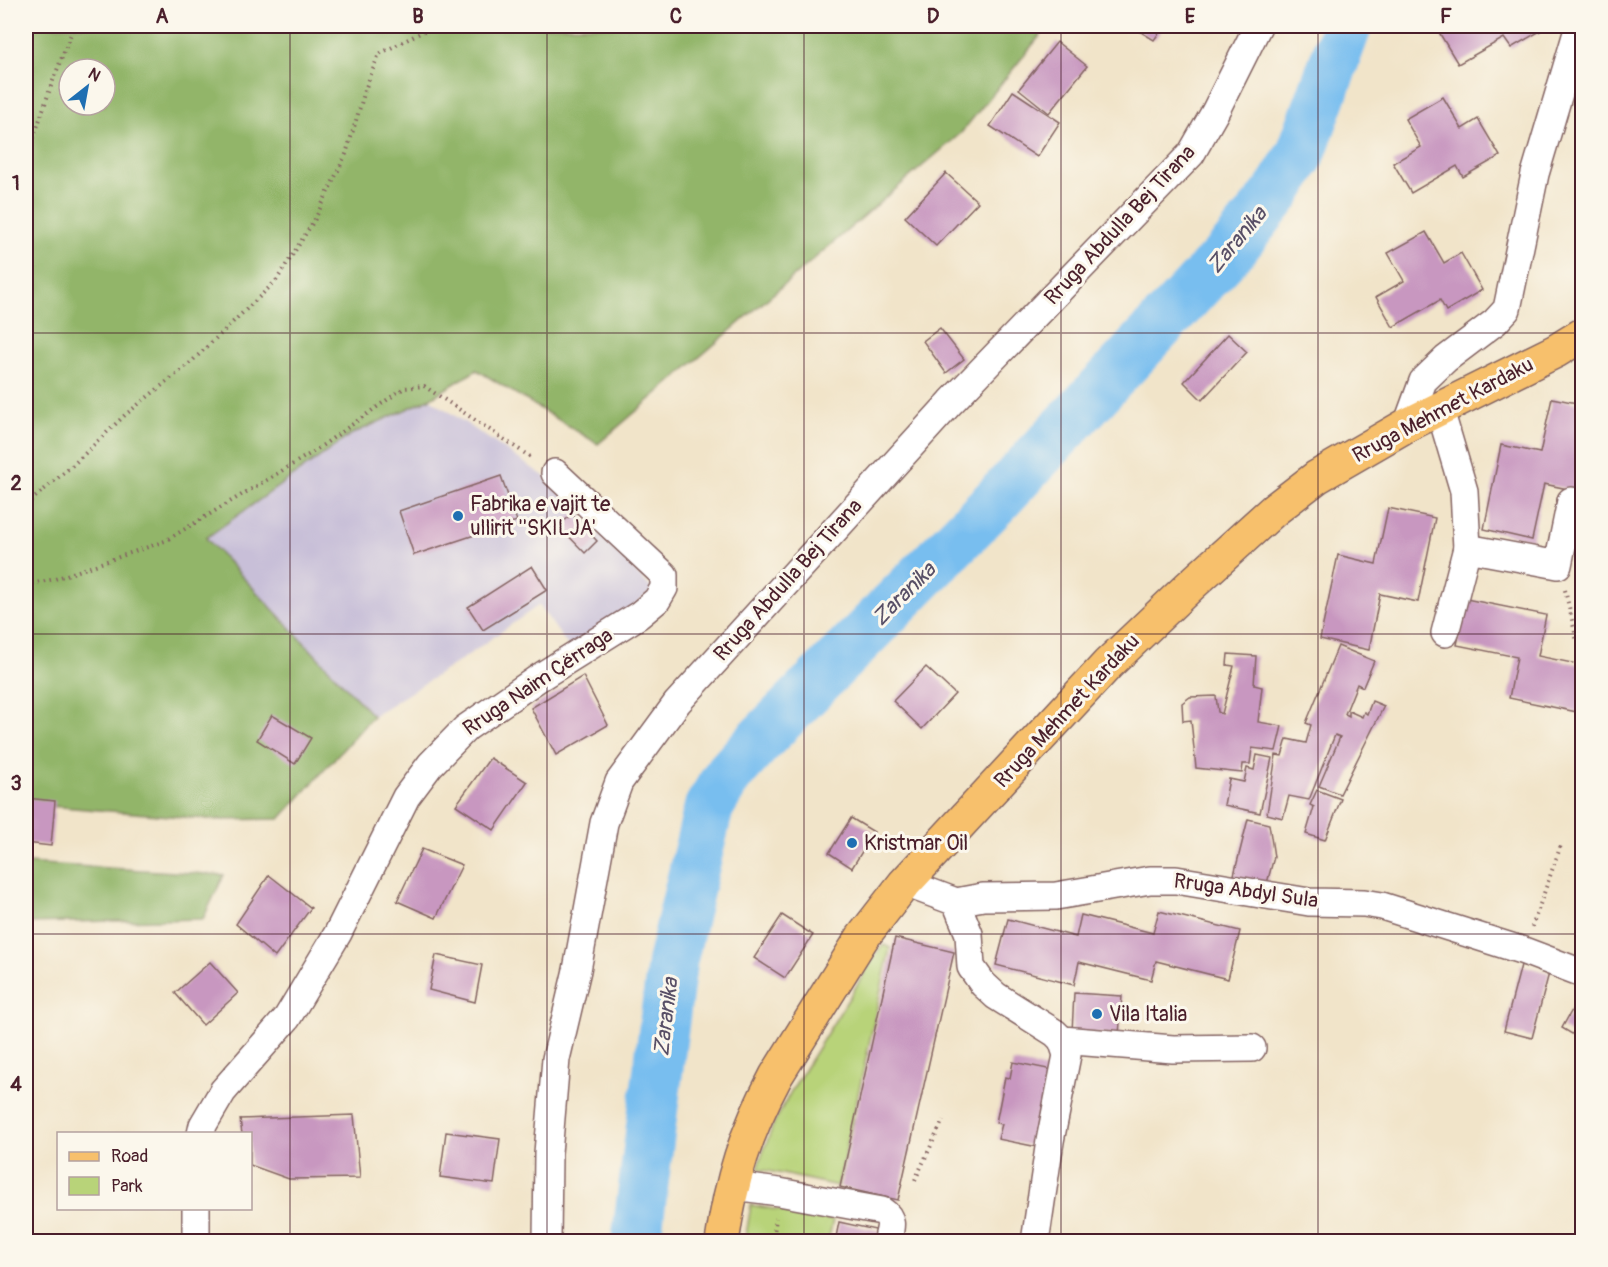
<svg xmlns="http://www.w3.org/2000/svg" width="1608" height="1267" viewBox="0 0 1608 1267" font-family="Pangolin,sans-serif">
<rect width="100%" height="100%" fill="#fbf7ec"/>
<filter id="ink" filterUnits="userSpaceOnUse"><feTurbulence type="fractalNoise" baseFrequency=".0167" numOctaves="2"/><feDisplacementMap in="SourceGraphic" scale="12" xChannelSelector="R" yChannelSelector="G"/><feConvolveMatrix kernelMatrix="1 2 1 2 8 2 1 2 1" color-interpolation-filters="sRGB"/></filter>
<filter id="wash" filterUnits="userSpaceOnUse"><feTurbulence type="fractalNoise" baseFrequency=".008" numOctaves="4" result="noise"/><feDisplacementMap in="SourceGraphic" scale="24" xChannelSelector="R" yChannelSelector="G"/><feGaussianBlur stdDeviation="1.35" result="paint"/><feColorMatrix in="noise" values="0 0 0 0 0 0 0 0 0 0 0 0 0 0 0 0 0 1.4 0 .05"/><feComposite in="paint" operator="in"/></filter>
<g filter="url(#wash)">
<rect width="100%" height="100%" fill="#f1e4c9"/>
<!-- industrial -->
<path fill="#c8bfd8" d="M430 399 544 476 653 590 573 653 539 605 461 660 373 716 205 539 352 434Z"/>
<!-- green -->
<g fill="#b8d379" stroke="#817952" stroke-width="1.5">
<path d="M884 945 890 948 838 1186 759 1169V1163L774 1123 793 1088 880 948Z"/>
<path d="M751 1205 833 1220 828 1241H745Z"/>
</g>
<!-- forest -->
<g fill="#92b569" stroke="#6e6a4a" stroke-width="1.5" fill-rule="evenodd">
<path d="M26 26H1048L961 133 598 444 477 370 429 399 352 434 206 538 373 716 280 819 218 820 26 804ZM69 69H105V105H69Z"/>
<path d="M26 863 224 875 203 919 26 923Z"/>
</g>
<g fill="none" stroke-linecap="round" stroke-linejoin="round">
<!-- river -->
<path stroke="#78beef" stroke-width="50" d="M636 1242 672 963 696 861 709 807 728 775 757 743 995 502 1234 247 1277 193 1301 153 1347 26"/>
</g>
<g id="blocks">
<!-- building -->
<g fill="#c897c0">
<path d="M1131 26H1164L1154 40Z"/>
<path d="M1456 26H1546L1547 27 1511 48 1504 38 1458 64 1440 34Z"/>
<path d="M1057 42 1087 66 1049 113 1019 89Z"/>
<path d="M1013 91 1060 122 1037 157 990 126Z"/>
<path d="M1443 97 1462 129 1478 119 1500 156 1463 177 1457 166 1411 193 1393 163 1421 147 1405 119Z"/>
<path d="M946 173 978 202 936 246 905 217Z"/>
<path d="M1426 232 1444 263 1461 253 1482 290 1446 311 1440 300 1393 327 1376 297 1404 281 1388 253Z"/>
<path d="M940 328 964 359 946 373 923 341Z"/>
<path d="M1228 334 1247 352 1202 400 1184 382Z"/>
<path d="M1552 398 1582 404V492L1544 484 1532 540 1484 529 1501 445 1540 453Z"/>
<path d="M501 476 517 521 414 555 399 511Z"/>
<path d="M1388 508 1435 518 1418 602 1380 594 1369 650 1320 639 1338 555 1376 564Z"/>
<path d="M572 514 597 541 585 553 559 526Z"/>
<path d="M532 566 547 590 483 630 468 607Z"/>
<path d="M1466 599 1546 615 1538 656 1582 665V713L1509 698 1517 657 1457 645Z"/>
<path d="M1338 646 1374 661 1363 687 1357 684 1345 714 1349 716V711L1362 717 1364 712 1367 714 1372 701 1384 706 1340 794 1319 786 1340 737 1335 735 1309 800 1289 796 1283 818 1267 814 1276 755 1282 756 1287 739 1306 743 1311 725 1306 723Z"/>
<path d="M1228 654 1256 656 1254 685 1262 687 1258 722 1282 726 1276 751 1252 748 1250 764H1243L1242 773 1196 768 1191 720 1183 721 1182 703 1190 697 1216 696 1218 712 1222 714 1234 666 1227 665Z"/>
<path d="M926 667 955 694 922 729 893 701Z"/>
<path d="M583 676 608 725 556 755 531 708Z"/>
<path d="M272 715 311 738 295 764 257 740Z"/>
<path d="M1257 755 1272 758 1260 813 1224 805 1229 779 1244 782 1247 768 1254 770Z"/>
<path d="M490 758 527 782 494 830 456 805Z"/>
<path d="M1317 790 1341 799 1325 840 1306 834 1314 807 1310 805Z"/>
<path d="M26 798 55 801 51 846 26 843Z"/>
<path d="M851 818 874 832 852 868 829 853Z"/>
<path d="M1248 819 1269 824 1274 857 1266 887 1233 879Z"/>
<path d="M422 849 462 865 436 918 397 901Z"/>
<path d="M269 875 311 908 275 957 236 924Z"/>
<path d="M1159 911 1240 931 1228 979 1156 961 1151 980 1079 962 1074 985 996 965 1008 919 1076 937 1081 915 1153 933Z"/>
<path d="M782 915 813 935 785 978 754 958Z"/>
<path d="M895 938 954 952 898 1200 840 1187Z"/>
<path d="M436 955 482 965 475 1002 429 990Z"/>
<path d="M210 962 238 993 203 1025 175 993Z"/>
<path d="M1521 965 1549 973 1532 1038 1504 1031Z"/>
<path d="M1582 992V1040L1562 1028Z"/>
<path d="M1074 993 1122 996 1119 1035 1072 1032Z"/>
<path d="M1013 1062 1053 1070 1038 1147 998 1139 1002 1124 996 1123 1005 1077 1010 1078Z"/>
<path d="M354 1115 360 1178 289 1179 250 1165V1134H242L240 1119Z"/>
<path d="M446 1132 500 1139 494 1184 440 1177Z"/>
<path d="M839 1222 880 1231 878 1242H835Z"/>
</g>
</g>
</g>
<g filter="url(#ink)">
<use href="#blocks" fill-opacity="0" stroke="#846462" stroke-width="1.5"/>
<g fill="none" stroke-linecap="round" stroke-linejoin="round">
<defs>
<g id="minor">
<path d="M1440 410 1464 491 1467 548"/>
<path d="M1407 425 1423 381 1446 359 1495 322 1507 309 1535 174 1579 26"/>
<path d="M1445 633 1467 548 1558 565 1571 501 1582 503"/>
<path d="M904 884 916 887 956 902 983 897 1056 896 1150 880H1176L1309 902 1364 903 1382 906 1524 951 1582 973"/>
<path d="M956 902 969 934 971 967 983 984 996 996 1055 1033 1062 1040 1067 1055 1050 1141 1035 1242"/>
<path d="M1062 1040 1173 1049 1252 1048"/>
<path d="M201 1134 203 1125 223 1091 287 1018 338 933 406 797 430 765 466 728 540 677 639 615 657 600 664 588V575L555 473"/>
<path d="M733 1183 749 1188 779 1192 882 1211C895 1219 890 1230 887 1242"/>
<path d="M196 1242V1208"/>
<path d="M547 1242 548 1153 556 1059 577 970 604 823 619 782 677 703 951 402 1191 154 1215 112 1258 26"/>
</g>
<path id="major" d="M722 1242C731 1179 746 1132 776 1076L862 938 904 884 1108 664 1190 586 1274 510 1317 477 1407 425 1556 351 1582 335"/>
</defs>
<!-- minor casing -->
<use href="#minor" stroke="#846462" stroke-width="30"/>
<!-- major casing -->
<use href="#major" stroke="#846462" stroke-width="36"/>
<!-- path -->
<g stroke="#846462" stroke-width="4" stroke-dasharray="1.5 4.5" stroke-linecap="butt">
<path d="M26 161 51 86 74 26"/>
<path d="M26 505 74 464 125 415 190 363 276 281 315 219 346 154 366 87 379 54 434 26"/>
<path d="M26 585 55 579 165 541 313 452 404 388 424 386 532 458"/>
<path d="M1565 590 1577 641 1582 645"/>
<path d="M1532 927 1561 845"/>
<path d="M915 1180 943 1120"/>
<path d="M773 1242 776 1218"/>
</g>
<!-- minor -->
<use href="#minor" stroke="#fff" stroke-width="27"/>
<!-- major -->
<use href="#major" stroke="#f7c06c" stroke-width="33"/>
</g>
</g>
<!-- grid -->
<path fill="none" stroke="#4a1f2b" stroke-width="1.5" stroke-opacity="0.55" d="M290 26V1242M547 26V1242M804 26V1242M1061 26V1242M1318 26V1242M26 333H1582M26 634H1582M26 934H1582"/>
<!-- markers -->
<g fill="#1f6fb2" stroke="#fbf7ec" stroke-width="2">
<circle cx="458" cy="516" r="6"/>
<circle cx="852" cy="843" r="6"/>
<circle cx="1097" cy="1014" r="6"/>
</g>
<g text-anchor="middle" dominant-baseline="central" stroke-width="6" stroke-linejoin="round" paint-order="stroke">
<!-- street labels -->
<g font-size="21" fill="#4a1f2b" stroke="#fbf7ec">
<text transform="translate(1120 225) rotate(-47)">Rruga Abdulla Bej Tirana</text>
<text transform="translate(1443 410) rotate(-28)">Rruga Mehmet Kardaku</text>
<text transform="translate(788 580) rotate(-48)">Rruga Abdulla Bej Tirana</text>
<text transform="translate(538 682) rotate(-34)">Rruga Naim Çërraga</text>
<text transform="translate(1067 711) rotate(-47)">Rruga Mehmet Kardaku</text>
<text transform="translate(1246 891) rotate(8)">Rruga Abdyl Sula</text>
</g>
<!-- poi labels -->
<g font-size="21" fill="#4a1f2b" stroke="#fbf7ec" text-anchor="start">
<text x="470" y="504">Fabrika e vajit te<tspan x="470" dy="24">ullirit ''SKILJA'</tspan></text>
<text x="864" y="843">Kristmar Oil</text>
<text x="1109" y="1014">Vila Italia</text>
</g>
<!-- water labels -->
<g font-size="22" font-style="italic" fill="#584f66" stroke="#fbf7ec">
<text transform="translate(1237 240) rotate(-50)">Zaranika</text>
<text transform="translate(904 594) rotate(-45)">Zaranika</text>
<text transform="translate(666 1017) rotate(-83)">Zaranika</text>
</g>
</g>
<!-- margin -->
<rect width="1608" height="1267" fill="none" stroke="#fbf7ec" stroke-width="66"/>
<!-- legend -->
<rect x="57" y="1132" width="195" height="78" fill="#fbf7ec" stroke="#b4a19f" stroke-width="1.5"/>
<rect x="69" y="1152" width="30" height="9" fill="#f7c06c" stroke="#b4a19f" stroke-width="1.5"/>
<text x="111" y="1162" font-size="18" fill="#4a1f2b">Road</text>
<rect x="69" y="1177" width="30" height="18" fill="#b8d379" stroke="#b4a19f" stroke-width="1.5"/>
<text x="111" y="1192" font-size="18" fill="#4a1f2b">Park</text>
<!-- north arrow -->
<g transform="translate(87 87) rotate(31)"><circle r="28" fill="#fbf7ec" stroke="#b4a19f" stroke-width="1.5"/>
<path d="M0-4.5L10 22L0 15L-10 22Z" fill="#1f6fb2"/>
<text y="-9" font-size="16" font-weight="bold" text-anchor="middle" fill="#4a1f2b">N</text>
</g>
<rect x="33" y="33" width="1542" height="1201" fill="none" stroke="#4a1f2b" stroke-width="2"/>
<g font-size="20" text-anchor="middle" font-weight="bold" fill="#4a1f2b">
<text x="162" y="23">A</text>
<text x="418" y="23">B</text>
<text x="676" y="23">C</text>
<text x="933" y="23">D</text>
<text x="1190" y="23">E</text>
<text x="1446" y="23">F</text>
<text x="16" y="190">1</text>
<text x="16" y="490">2</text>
<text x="16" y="790">3</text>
<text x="16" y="1091">4</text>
</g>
</svg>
